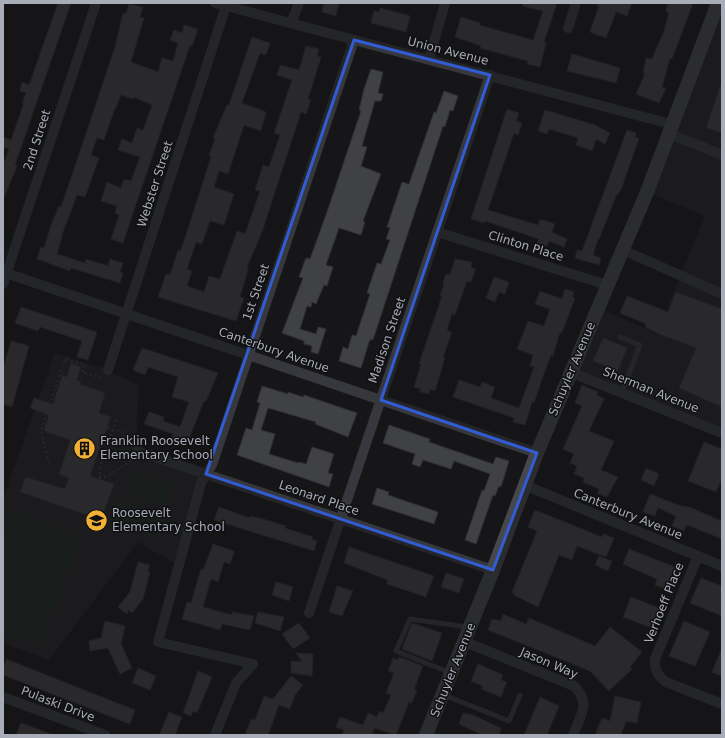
<svg xmlns="http://www.w3.org/2000/svg" width="725" height="738" viewBox="0 0 725 738" font-family="'DejaVu Sans',sans-serif">
<rect width="100%" height="100%" fill="#161618"/>
<!-- built -->
<g fill="#222225">
<path d="M722 3V433L570 372 598 308 658 334 674 291 705 216 647 192Z"/>
<path d="M55 353 102 368 138 385 137 450 206 474 178 565 138 542 49 660 3 643V499Z"/>
</g>
<!-- green -->
<g fill="#1e261f">
<path d="M132 471 173 484 165 508 125 496Z"/>
<path d="M117 500 167 517 160 539 110 522Z"/>
<path d="M16 511 82 537 39 645 3 631V544Z"/>
</g>
<!-- building -->
<g fill="#404145" stroke="#303034">
<path d="M58 3H71L15 165 17 166 3 200V165L9 149 3 147V137L11 140 24 103H22L26 93 20 91 22 82 29 85Z"/>
<path d="M324 3H339L336 16 322 12Z"/>
<path d="M523 3H557L544 42 546 43 540 67 527 64 528 61 480 48 481 46 455 37 461 17 480 23 479 25 533 40 543 11 523 6Z"/>
<path d="M594 3H632L627 16 616 12 606 38 590 32 599 6Z"/>
<path d="M668 3H693L672 59 670 58 662 87 666 88 659 103 636 94 645 73H643L646 58 652 59 664 31 669 13 666 12Z"/>
<path d="M129 4 143 7 140 17 144 18 131 62 158 72 162 58 173 61 178 43 170 40 174 30 182 33 184 25 198 29 192 46 190 45 123 243 111 239 119 215 115 213 117 206 101 201 107 182 121 188 124 179 131 181 140 157 118 150 122 139 132 143 137 128 143 130 152 105 134 97 133 99 121 95 116 108H115L104 140 97 138 91 155 99 158 85 197 77 195 64 229 57 254 85 263 86 259 108 266 110 259 123 263 120 272 123 273 120 283 71 268 70 271 37 259 41 247 44 248 51 225 59 206 61 207 71 178 115 47 123 13H126Z"/>
<path d="M380 8 410 16 406 32 371 23 374 11 379 12Z"/>
<path d="M252 37 270 43 266 55 260 53 242 103 266 112 261 131 244 125 228 174 219 171 214 187 234 194 224 225 210 221 202 244 196 242 187 269 192 271 187 286 204 292 209 276 220 279 237 231 245 234 260 191 255 190 263 165 269 167 280 135 274 133 292 80 277 75 280 65 299 70 306 46 319 49 317 56 321 57 308 99 311 100 306 114 301 112 262 232 248 265 247 270H248L240 297 244 298 236 321 158 297 166 274 170 275 178 250 180 251 184 241 211 157 209 156 215 138H213L227 105H229Z"/>
<path d="M572 54 620 68 616 83 567 71Z"/>
<path d="M371 69 383 72 378 93 383 94 381 101H375L362 146 367 147 361 166 381 174 363 221 365 222 361 235 339 228 326 265 333 267 327 286 324 285 316 304 312 302 311 307 307 306 300 329 316 334 318 327 326 329 318 354 311 352 312 346 304 344V341L282 333 303 278 299 277 304 263 306 258 310 259 327 212 361 111 359 110 364 89Z"/>
<path d="M720 86H722V133L706 128Z"/>
<path d="M444 91 458 96 453 111 450 110 445 127 443 126 373 340 371 339 369 342 361 368 339 361 343 347 348 349 352 335 356 336 370 294 367 293 377 263 381 264 390 240 386 239 390 228 387 227 402 182 409 184 434 112 436 113Z"/>
<path d="M507 109 519 113 516 121 522 123 518 135 514 133 488 210 538 225 540 219 555 224 552 232 567 239 564 247 549 241 547 246 537 243 539 239 485 221 484 223 471 219Z"/>
<path d="M545 110 595 125 610 133 605 144 596 139 592 151 576 145 578 138 549 129 547 134 538 131Z"/>
<path d="M627 130 636 133 635 137 639 138 621 190 616 196 599 239H598L593 255 601 258 599 265 575 258 577 250 582 251Z"/>
<path d="M455 259 472 262 471 268 476 269 471 282 467 281 455 315 452 314 447 330 452 332 443 357H445L438 381 435 391 430 389 429 394 420 392 421 389 414 387 421 364H419L442 296 440 295 444 284 443 283 446 274 450 275Z"/>
<path d="M494 277 509 282 505 294 499 292 495 302 486 298Z"/>
<path d="M565 289 574 292 572 297 575 298 562 333 560 332 553 356 551 355 542 379 534 403 532 402 525 425 513 422 514 418 453 397 459 380 480 387 482 382 495 387 491 398 519 408 534 367 530 366 533 355 517 349 528 321 544 326 550 309 535 304 540 291 562 299Z"/>
<path d="M676 292 722 309V407L679 388 696 348 659 334 645 327 646 324 620 313 627 296 668 312Z"/>
<path d="M21 307 97 332 88 360 77 357 82 341 40 327 38 331 15 323Z"/>
<path d="M603 338 627 348 618 371 593 361Z"/>
<path d="M11 341 29 346 12 407 3 404V364L4 365Z"/>
<path d="M142 348 218 373 206 401H204L187 444 172 438 173 434 144 424 149 412 164 417 163 421 180 427 189 402 172 397 178 377 148 367 145 375 133 370Z"/>
<path d="M71 363 81 367 77 380 81 381 80 384 105 393 99 413 111 417 90 476 114 484 101 520 20 492 26 477 65 489 69 478 59 474 70 440 44 431 49 415 30 408 34 398 53 404 62 375 67 377Z"/>
<path d="M582 385 598 392 597 395 604 399 589 431 614 441 601 470 618 477 607 497 597 493 599 489 583 482 584 478 574 474 577 466 570 463 574 454 563 449 582 406 575 403Z"/>
<path d="M262 386 288 394V392L303 397 304 395 357 413 348 437 315 424 316 422 268 408 261 430 275 434 269 454 298 463 299 462 306 464 312 447 334 454 328 473 333 474 329 487 237 455 246 428 252 430 260 403 257 402Z"/>
<path d="M389 425 430 439 429 442 493 464 496 457 509 461 501 487 499 486 495 496 493 495 476 544 465 540 482 490 484 491 490 474 454 461 451 469 423 460 420 467 412 464 415 454 383 443Z"/>
<path d="M704 442 722 449V478L716 492 688 481Z"/>
<path d="M646 468 659 474 654 486 641 480Z"/>
<path d="M377 488 389 492 388 495 438 512 434 524 372 504Z"/>
<path d="M650 494 681 506 689 507 722 521V539L687 525 684 531 672 526 676 516 658 508 655 516 643 512Z"/>
<path d="M219 507 250 518 251 516 270 521 286 526 285 528 313 537 312 539 317 541 314 551 214 520Z"/>
<path d="M535 510 602 537 603 534 614 538 606 557 577 546 572 560 559 555 538 607 514 595V593L512 592 537 531 528 527Z"/>
<path d="M213 544 234 551V553L230 564 224 562 218 582 211 579 203 607 232 615V612L254 616 250 630 222 624 220 630 182 619 187 602 191 603 201 569 203 570 205 565Z"/>
<path d="M349 547 434 576 426 597 387 584 388 580 344 563Z"/>
<path d="M629 549 675 567 665 589 655 585 657 579 623 564Z"/>
<path d="M599 556 612 561 608 571 595 565Z"/>
<path d="M138 562 150 565 148 571 150 572 143 599 132 613 128 610 127 614 118 607 130 592Z"/>
<path d="M446 573 464 579 459 593 441 587Z"/>
<path d="M701 578 722 586V616L690 603Z"/>
<path d="M276 582 293 587 289 601 272 595Z"/>
<path d="M337 586 353 591 342 616 329 612Z"/>
<path d="M631 597 659 608 652 628 623 617Z"/>
<path d="M258 612 284 617 280 631 255 623Z"/>
<path d="M503 614 526 624 529 618 595 646 610 627 642 652 630 667 632 669 609 691 590 671 488 630 492 619 501 621Z"/>
<path d="M105 621 125 626 121 644 132 668 120 674 108 648 90 651 89 641 101 638Z"/>
<path d="M684 621 710 632 695 666 669 656Z"/>
<path d="M299 623 310 638 293 649 282 634Z"/>
<path d="M412 623 442 633 432 661 402 649Z"/>
<path d="M722 648V676L712 672Z"/>
<path d="M296 653 313 654 312 676 291 673V661L302 662Z"/>
<path d="M399 657 423 666 414 689 417 690 412 703 409 702 396 735 374 728 372 735H342L344 730 336 727 340 717 363 725 368 713 377 717 379 711 383 713 391 695 386 693 394 673 388 671 393 658 398 660Z"/>
<path d="M6 659 135 710 130 724 3 675V667Z"/>
<path d="M478 664 503 675 501 680 507 682 501 697 481 689 483 686 471 681Z"/>
<path d="M138 668 156 676 150 690 132 683Z"/>
<path d="M198 671 212 677 197 713 193 711 191 716 183 713Z"/>
<path d="M291 676 303 685 295 695 290 709 279 705 268 735H245L251 719 255 720 264 696 273 699Z"/>
<path d="M615 696 641 702 637 723 626 721 621 735H595L602 718 610 721Z"/>
<path d="M540 697 559 706 547 735H524Z"/>
<path d="M169 712 182 717 175 735H159Z"/>
<path d="M463 713 473 715 501 728 499 735H482L459 724Z"/>
<path d="M21 723 51 734V735H16Z"/>
</g>
<g fill="none" stroke-linecap="round" stroke-linejoin="round">
<!-- path -->
<g stroke="#3d3f44" stroke-width="2" stroke-dasharray="2 3" stroke-linecap="butt">
<path d="M107 428 123 432 128 446"/>
<path d="M49 463 41 431 65 359 85 365 82 372 102 378"/>
<path d="M99 477 108 476 132 460"/>
<path d="M100 479 99 470 117 417"/>
</g>
<!-- lane -->
<g stroke="#37383d" stroke-width="5">
<path d="M620 337 640 345 622 392"/>
<path d="M451 673 396 651 410 619 467 627"/>
<path d="M444 695 509 721 520 695"/>
</g>
<!-- street -->
<g stroke="#37383d" stroke-width="10">
<path d="M215 3 674 125"/>
<path d="M291 23 299 3"/>
<path d="M568 28 576 3"/>
<path d="M429 59 445 3"/>
<path d="M670 134 722 155"/>
<path d="M437 232 607 285"/>
<path d="M623 250 722 294"/>
<path d="M3 272 537 453"/>
<path d="M3 284 96 3"/>
<path d="M108 370 226 6"/>
<path d="M570 372 722 433"/>
<path d="M137 451 493 570"/>
<path d="M524 485 722 566"/>
<path d="M698 556 655 659C654 670 658 676 666 682L722 704"/>
<path d="M309 613 490 75"/>
<path d="M465 642 574 686C591 702 581 716 573 735"/>
<path d="M3 697 105 735"/>
<path d="M215 735 236 683 253 664 158 642 201 483 212 465 354 40"/>
</g>
<!-- secondary -->
<path stroke="#45474d" stroke-width="14" d="M426 735 493 570 537 453 647 192 718 3"/>
</g>
<!-- marked area -->
<path d="M0 0H725V738H0ZM354 40 490 75 381 400 537 453 493 570 206 474Z" fill="#161618" fill-opacity=".55" fill-rule="evenodd"/>
<path fill="none" stroke="#325cd3" stroke-width="3" stroke-linejoin="round" d="M354 40 490 75 381 400 537 453 493 570 206 474Z"/>
<!-- icons -->
<defs>
<symbol id="building-disc" viewBox="-11 -11 22 22"><circle r="9.5" fill="#f2b134" stroke="#111113"/><path d="M-4-6H4V6H1V3H-1V6H-4ZM-2.5-4.3h1.7v1.8h-1.7ZM.8-4.3h1.7v1.8H.8ZM-2.5-1h1.7V.8h-1.7ZM.8-1h1.7V.8H.8Z" fill="#111"/></symbol>
<symbol id="school-disc" viewBox="-11 -11 22 22"><circle r="9.5" fill="#f2b134" stroke="#111113"/><path d="M0-5L7-2L0 1L-7-2ZM-4 1L0 2.5L4 1V4Q0 6-4 4Z" fill="#111"/></symbol>
</defs>
<g fill-rule="evenodd">
<use href="#building-disc" x="72" y="436" width="25" height="25"/>
<use href="#school-disc" x="84" y="508" width="25" height="25"/>
</g>
<g text-anchor="middle" dominant-baseline="central" stroke-width="3" stroke-linejoin="round" paint-order="stroke">
<!-- street labels -->
<g font-size="12" fill="#a8adb8" stroke="#111113">
<text transform="translate(448 51) rotate(14)">Union Avenue</text>
<text transform="translate(37 140) rotate(-72)">2nd Street</text>
<text transform="translate(155 184) rotate(-72)">Webster Street</text>
<text transform="translate(526 246) rotate(17)">Clinton Place</text>
<text transform="translate(256 292) rotate(-71)">1st Street</text>
<text transform="translate(387 340) rotate(-71)">Madison Street</text>
<text transform="translate(274 350) rotate(19)">Canterbury Avenue</text>
<text transform="translate(572 369) rotate(-67)">Schuyler Avenue</text>
<text transform="translate(651 390) rotate(22)">Sherman Avenue</text>
<text transform="translate(319 498) rotate(19)">Leonard Place</text>
<text transform="translate(628 514) rotate(22)">Canterbury Avenue</text>
<text transform="translate(664 603) rotate(-68)">Verhoeff Place</text>
<text transform="translate(549 663) rotate(23)">Jason Way</text>
<text transform="translate(453 670) rotate(-68)">Schuyler Avenue</text>
<text transform="translate(58 704) rotate(21)">Pulaski Drive</text>
</g>
<!-- poi labels -->
<g font-size="12" fill="#a8adb8" stroke="#111113" text-anchor="start">
<text x="100" y="441">Franklin Roosevelt<tspan x="100" dy="14">Elementary School</tspan></text>
<text x="112" y="513">Roosevelt<tspan x="112" dy="14">Elementary School</tspan></text>
</g>
</g>
<!-- border -->
<rect width="725" height="738" fill="none" stroke="#a8adb8" stroke-width="8"/>
</svg>
